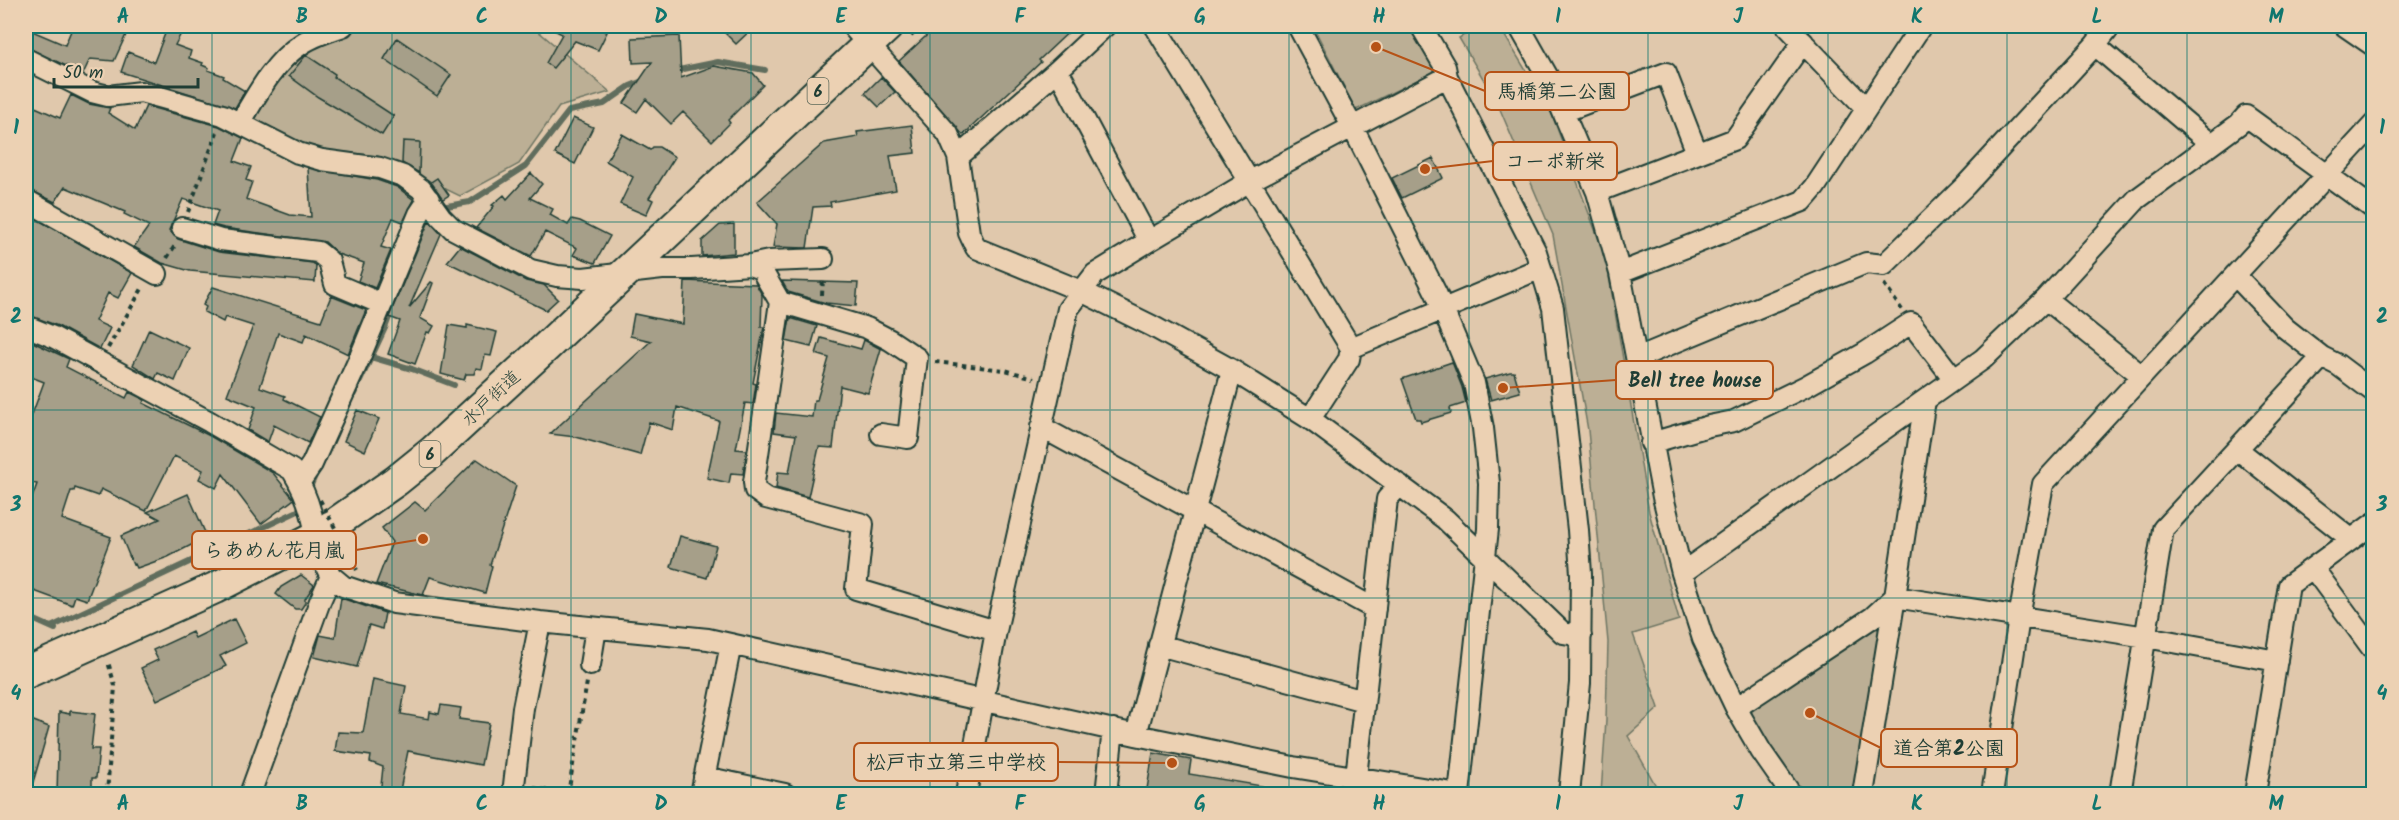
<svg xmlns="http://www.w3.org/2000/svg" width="2399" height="820" viewBox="0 0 2399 820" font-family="Kalam,'Klee One',sans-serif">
<rect width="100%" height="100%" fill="#e0c8ac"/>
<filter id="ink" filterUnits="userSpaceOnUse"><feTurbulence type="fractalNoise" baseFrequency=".0167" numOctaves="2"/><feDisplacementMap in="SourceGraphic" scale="12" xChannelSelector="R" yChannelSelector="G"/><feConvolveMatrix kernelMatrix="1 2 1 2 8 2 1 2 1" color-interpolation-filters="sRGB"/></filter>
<g filter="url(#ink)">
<!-- green -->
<path fill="#bcaf95" stroke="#6e7664" stroke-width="1.5" d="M 364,26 L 532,26 L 610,92 L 559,107 L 519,164 L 460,196 L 378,156 L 312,148 L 254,122 L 278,77 L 316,47 Z
M 1313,26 L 1415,26 L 1440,69 L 1356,110 Z
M 1479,26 L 1499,26 L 1551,112 L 1606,259 L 1649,512 L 1679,620 L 1633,634 L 1659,708 L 1628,736 L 1656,786 L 1643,794 L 1601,794 L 1606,720 L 1608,642 L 1588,430 L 1553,235 L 1497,102 L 1459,38 Z
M 1873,628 L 1883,630 L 1856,794 L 1803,794 C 1788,774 1754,732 1751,709 Z"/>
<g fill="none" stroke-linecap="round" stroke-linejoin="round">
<!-- stream -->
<path stroke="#616d5d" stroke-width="6" d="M 674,71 L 718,62 L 765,70
M 440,210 L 447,206 L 470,202 L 526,166 L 569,111 L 604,104 L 630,86 L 645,80
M 371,357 L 412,369 L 454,385
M 354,394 L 385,328 L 409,263
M 308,492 L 317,471
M 26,616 L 55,629
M 51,627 L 298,511 L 302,504"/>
</g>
<!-- building -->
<path fill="#a69f89" stroke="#1f3d34" stroke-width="1.5" d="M 73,26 L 130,26 L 114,61 L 90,59 L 83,74 L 26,47 L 30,30 L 65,45 Z
M 168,26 L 185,26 L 175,45 L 191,51 L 189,58 L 203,63 L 202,65 L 209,68 L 208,70 L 224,76 L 223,78 L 245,91 L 235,108 L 121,72 L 128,52 L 154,62 Z
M 546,26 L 595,26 L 607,32 L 598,50 L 575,41 L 553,68 L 546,63 L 562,34 Z
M 718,26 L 755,26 L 736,44 Z
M 937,26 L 1075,26 L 1039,60 L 1041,62 L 963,135 L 899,61 Z
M 679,36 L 681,78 L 714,66 L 753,73 L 763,85 L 728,120 L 730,123 L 712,141 L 683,112 L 671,124 L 646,99 L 637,112 L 624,103 L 652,62 L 633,63 L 632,38 Z
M 397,38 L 451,75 L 437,96 L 384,59 Z
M 306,55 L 335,74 L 334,77 L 348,86 L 394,116 L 382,135 L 318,97 L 289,76 Z
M 881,77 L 895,92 L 879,107 L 865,93 Z
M 71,95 L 89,104 L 110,108 L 108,113 L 135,130 L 146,106 L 219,126 L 243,138 L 234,161 L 251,167 L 246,180 L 252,182 L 246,199 L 290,215 L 311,217 L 308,168 L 377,180 L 397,187 L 414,200 L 403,222 L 393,218 L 381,247 L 391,250 L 375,288 L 358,281 L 364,263 L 338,254 L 325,242 L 224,228 L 213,225 L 218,211 L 183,199 L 169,230 L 178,239 L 219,252 L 313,263 L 316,266 L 315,282 L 190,271 L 162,263 L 134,247 L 149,226 L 124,214 L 125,212 L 65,187 L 55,202 L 26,188 L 26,103 L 60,118 Z
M 573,118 L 593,127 L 575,164 L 555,154 Z
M 912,125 L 915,153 L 890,156 L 896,190 L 830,202 L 831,206 L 813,207 L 807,248 L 773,247 L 777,224 L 757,202 L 824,143 L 858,137 L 857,132 Z
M 622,134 L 650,150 L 653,147 L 659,147 L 675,157 L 649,198 L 653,200 L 646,215 L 620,204 L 633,177 L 606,161 Z
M 403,141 L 420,142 L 419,173 L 402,163 Z
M 1433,158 L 1443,178 L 1402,198 L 1392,178 Z
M 531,173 L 542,184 L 530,198 L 553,209 L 550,215 L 568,225 L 572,219 L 580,221 L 610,236 L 595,263 L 573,255 L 577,248 L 545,232 L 531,256 L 476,228 L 494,206 L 492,205 L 504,195 L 507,199 Z
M 437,178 L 449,195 L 443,199 L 431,182 Z
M 26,213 L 132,273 L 118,298 L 108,293 L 95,321 L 110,328 L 100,349 L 58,326 L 26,314 Z
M 429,221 L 441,234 L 409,308 L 431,282 L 433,283 L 420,318 L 434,326 L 430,333 L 427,332 L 415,364 L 388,354 L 400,321 L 389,317 Z
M 734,224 L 734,253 L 702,256 L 702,241 L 720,225 Z
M 460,246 L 526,281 L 544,285 L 558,299 L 546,310 L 447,262 Z
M 685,281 L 756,284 L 762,295 L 761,327 L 764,327 L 753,383 L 756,384 L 753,404 L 745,403 L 736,449 L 747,450 L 743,474 L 731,473 L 729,483 L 707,478 L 719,421 L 677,407 L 673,430 L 649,422 L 640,455 L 576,437 L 550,434 L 651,341 L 630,336 L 634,314 L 683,324 Z
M 782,281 L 858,283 L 856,306 L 826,303 L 788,292 Z
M 213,287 L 321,321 L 331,296 L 366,310 L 348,354 L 306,334 L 303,342 L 278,333 L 260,387 L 285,396 L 284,399 L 320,417 L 308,443 L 274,425 L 268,442 L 248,430 L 256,407 L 227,395 L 253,326 L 225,317 L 223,322 L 204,312 L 206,307 L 203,305 Z
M 790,318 L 817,326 L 811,347 L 786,341 Z
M 449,325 L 467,328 L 467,325 L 497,332 L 491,356 L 485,355 L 482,369 L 476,368 L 474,374 L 466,374 L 464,380 L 441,374 Z
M 149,329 L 189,348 L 175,381 L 158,373 L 155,379 L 133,365 Z
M 821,338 L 861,349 L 864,340 L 881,349 L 868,393 L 840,386 L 833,448 L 819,447 L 808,497 L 776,488 L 778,472 L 789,473 L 796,435 L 774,432 L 776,413 L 812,417 L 814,400 L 817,400 L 829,358 L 816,354 Z
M 26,339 L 69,359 L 66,367 L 126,398 L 129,392 L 145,400 L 143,403 L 210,436 L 273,473 L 294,499 L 261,524 L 223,474 L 216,488 L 199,479 L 203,470 L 174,456 L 146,511 L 101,489 L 98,496 L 75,488 L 74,491 L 71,491 L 62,519 L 111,537 L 87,600 L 75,596 L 72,605 L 26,588 L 26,515 L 37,484 L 26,482 L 26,431 L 44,382 L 26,375 Z
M 1452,362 L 1462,387 L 1466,403 L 1450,408 L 1451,413 L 1421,422 L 1420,419 L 1416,419 L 1402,379 Z
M 1510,372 L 1514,372 L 1520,392 L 1491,400 L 1485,379 Z
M 357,410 L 379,419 L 365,451 L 344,441 Z
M 477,459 L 516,486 L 490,565 L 492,566 L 485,593 L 430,577 L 423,595 L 376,584 L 392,542 L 382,528 L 415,502 L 425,510 Z
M 188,494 L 207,537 L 168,557 L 137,568 L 135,564 L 133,565 L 121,536 L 160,519 L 147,512 Z
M 680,536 L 716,546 L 707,578 L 671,567 Z
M 301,575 L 314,585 L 305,599 L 305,603 L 301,609 L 295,609 L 276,594 L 281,587 Z
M 341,598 L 385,613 L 382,629 L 369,625 L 357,667 L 314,657 L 320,635 L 335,638 Z
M 234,619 L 246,643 L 220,656 L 226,666 L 157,700 L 141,668 L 158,660 L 153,650 L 192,632 L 195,638 Z
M 373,679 L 406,686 L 401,714 L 429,719 L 430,712 L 439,714 L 441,705 L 461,708 L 459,719 L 489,723 L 481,765 L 408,751 L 399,795 L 380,795 L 383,767 L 370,762 L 371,756 L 335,751 L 338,732 L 363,733 Z
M 70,711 L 95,714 L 91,749 L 99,749 L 96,778 L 92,778 L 92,795 L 57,795 L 59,712 L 70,714 Z
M 26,718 L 49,727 L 30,793 L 26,792 Z
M 1153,753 L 1191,760 L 1189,774 L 1262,786 L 1261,795 L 1146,795 Z"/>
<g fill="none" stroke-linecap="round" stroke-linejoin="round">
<!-- minor casing -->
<g stroke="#1f3d34" stroke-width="24">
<path id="minor" d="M 852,26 L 948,134 L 958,157 L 969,233 L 976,248 L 1081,291 L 1152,326 L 1232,370 L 1310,419 L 1445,519 L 1563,633 L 1581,636
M 1105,26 L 1058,70 L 1149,241 L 1250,181 L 1447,77
M 1155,26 L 1351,348 L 1349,359 L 1310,419
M 1298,26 L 1353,128 L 1436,293 L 1474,383 L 1483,428 L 1489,483 L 1488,529 L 1459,794
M 1421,26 L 1445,67 L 1447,77 L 1536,252 L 1553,308 L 1578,530 L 1581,574 L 1580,683 L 1569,794
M 1519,26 L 1549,79 L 1597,192 L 1620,273 L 1663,497 L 1682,573 L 1703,639 L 1736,708 L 1761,751 L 1791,794
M 1787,26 L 1865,107
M 2345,26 L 2374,46
M 2095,45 L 2211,144
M 26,59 L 92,92 L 108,96 L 141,92 L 163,98 L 223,115 L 298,153 L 322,160 L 380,168 L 403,176 L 421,189 L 441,217 L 453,229 L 531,270 L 557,276 L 583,278 L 662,269 L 692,269 L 750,265 L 769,261 L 823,259
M 1563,112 L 1666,73 L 1697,153
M 240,123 C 256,96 274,62 300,45 C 312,36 329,31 343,26
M 958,157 L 1058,70
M 1597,192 L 1735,139 L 1803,42
M 26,200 L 157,274
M 182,228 L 221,240 L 318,252 L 329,261 L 335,284 L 382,304
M 750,265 L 761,269 L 780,302 L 754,482 L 755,490 L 766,498 L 863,524 L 856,589 L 996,631
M 1620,273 L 1803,201 L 1815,187 L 1921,26
M 2046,299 L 2142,376
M 780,302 L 867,328 L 890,340 L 917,358 L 908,438 L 881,434
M 26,326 L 53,337 L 210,422 L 292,470 C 300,483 307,498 311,513 C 317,534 319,557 331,576 L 320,601 L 250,794
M 1351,348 L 1541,268
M 2322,357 L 2338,365 L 2374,392
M 1637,358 L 1866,263 L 1884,265 L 1965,186 L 2095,45 L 2110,26
M 1925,400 L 1983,359 L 2046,299 L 2137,199 L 2239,124 L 2246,116 L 2374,209
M 1041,427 L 1375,609
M 1651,443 L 1709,426 L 1734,421 L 1806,386 L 1865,353 L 1911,323 L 1954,379
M 2237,449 L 2351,539
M 299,483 L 312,464 L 360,357 L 419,214 L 429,199
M 2313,568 L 2374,651
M 1682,573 L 1925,400 L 1895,597 L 2146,637 L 2277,661
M 331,576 L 343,586 L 394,603 L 540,622 L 708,639 L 1136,735 L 1293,767 L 1459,794
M 1159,645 L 1364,701
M 590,665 L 596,628
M 1736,708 L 1873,617 L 1895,597 L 1863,794
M 1136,735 L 1232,370
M 704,777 L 785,794
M 1356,777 L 1387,499 L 1400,485
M 514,785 L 523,708 L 540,622
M 701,794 L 731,644
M 966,794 L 996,631 L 1068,309 L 1095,274 L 1149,241
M 1106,794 L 1113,729
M 1992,794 L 2019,618 L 2043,484 L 2374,124
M 2120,794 L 2163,529 L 2322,357 L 2285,328 L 2235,275
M 2255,794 L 2289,585 L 2374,523"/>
</g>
<!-- highway casing -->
<g stroke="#1f3d34" stroke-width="34">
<path id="highway" d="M 26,673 L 215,588 L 317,536 L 396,481 L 432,452 L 544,349 L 888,26"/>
</g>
<!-- path -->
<path stroke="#1f3d34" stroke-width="4" stroke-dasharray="4.5 4.5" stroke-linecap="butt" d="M 911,36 L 921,26
M 188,212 L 217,132
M 167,258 L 176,244
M 1884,284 L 1902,310
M 822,295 L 823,278
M 108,348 L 143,287
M 935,362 L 1005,370 L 1034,378
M 348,552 L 357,570
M 533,788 L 568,794 L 587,682
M 107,794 L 115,686 L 108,662"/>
<!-- minor -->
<use href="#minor" stroke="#ecd1b3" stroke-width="20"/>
<!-- highway -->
<use href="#highway" stroke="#ecd1b3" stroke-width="30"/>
<!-- path-bridge -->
<path stroke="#1f3d34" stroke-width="4" stroke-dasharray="4.5 4.5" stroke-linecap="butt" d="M 320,500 L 348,552"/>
</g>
</g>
<!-- grid -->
<path fill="none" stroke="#0f766e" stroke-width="1.5" stroke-opacity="0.55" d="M 212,26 L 212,794M 392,26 L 392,794M 571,26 L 571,794M 751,26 L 751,794M 930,26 L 930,794M 1110,26 L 1110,794M 1289,26 L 1289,794M 1469,26 L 1469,794M 1648,26 L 1648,794M 1828,26 L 1828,794M 2007,26 L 2007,794M 2187,26 L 2187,794M 26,222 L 2374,222M 26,410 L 2374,410M 26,598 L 2374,598"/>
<g text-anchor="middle" stroke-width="6" stroke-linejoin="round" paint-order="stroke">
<!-- shield labels -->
<g fill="#ecd1b3" stroke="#5c695a" stroke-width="1.5">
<rect x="807.5" y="78" width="21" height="26" rx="4.5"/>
<rect x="419.5" y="441" width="21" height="26" rx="4.5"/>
</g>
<g font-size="16" font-weight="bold" fill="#1f3d34">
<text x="818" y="97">6</text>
<text x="430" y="460">6</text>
</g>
<!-- street labels -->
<g font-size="18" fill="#1f3d34" stroke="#ecd1b3">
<text transform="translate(491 398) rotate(-43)" y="6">水戸街道</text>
</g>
</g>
<!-- callouts -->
<path fill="none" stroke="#b65216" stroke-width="2" d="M1376 47L1485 91M1425 169L1493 161M1503 388L1616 380M423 539L356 550M1810 713L1881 748M1172 763L1058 762"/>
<g fill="#b65216" stroke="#ecd1b3" stroke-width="2">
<circle cx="1376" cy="47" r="6"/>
<circle cx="1425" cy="169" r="6"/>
<circle cx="1503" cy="388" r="6"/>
<circle cx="423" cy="539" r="6"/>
<circle cx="1810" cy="713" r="6"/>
<circle cx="1172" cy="763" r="6"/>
</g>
<g fill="#ecd1b3" stroke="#b65216" stroke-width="2">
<rect x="1485" y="72" width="144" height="38" rx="6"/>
<rect x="1493" y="142" width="124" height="38" rx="6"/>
<rect x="1616" y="361" width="157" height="38" rx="6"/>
<rect x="192" y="531" width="164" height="38" rx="6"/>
<rect x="1881" y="729" width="136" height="38" rx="6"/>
<rect x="854" y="743" width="204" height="38" rx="6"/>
</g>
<g font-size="20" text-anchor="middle" font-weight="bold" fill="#1f3d34">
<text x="1557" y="98">馬橋第二公園</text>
<text x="1555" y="168">コーポ新栄</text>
<text x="1695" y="387">Bell tree house</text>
<text x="274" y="557">らあめん花月嵐</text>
<text x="1949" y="755">道合第2公園</text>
<text x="956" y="769">松戸市立第三中学校</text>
</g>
<!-- margin -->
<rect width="2399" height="820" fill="none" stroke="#ecd1b3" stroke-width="66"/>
<!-- scale -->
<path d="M54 78v9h144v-9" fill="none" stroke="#1f3d34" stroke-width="3"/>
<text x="63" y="78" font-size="18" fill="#1f3d34" stroke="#ecd1b3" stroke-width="4.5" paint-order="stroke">50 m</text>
<rect x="33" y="33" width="2333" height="754" fill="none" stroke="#0f766e" stroke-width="2"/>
<g font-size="20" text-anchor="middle" font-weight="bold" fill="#0f766e">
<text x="123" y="23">A</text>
<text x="302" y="23">B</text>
<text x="482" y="23">C</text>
<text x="661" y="23">D</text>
<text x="841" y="23">E</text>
<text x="1020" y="23">F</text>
<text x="1200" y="23">G</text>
<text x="1379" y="23">H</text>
<text x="1558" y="23">I</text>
<text x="1738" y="23">J</text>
<text x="1917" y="23">K</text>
<text x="2097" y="23">L</text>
<text x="2276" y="23">M</text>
<text x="16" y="134">1</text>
<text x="2382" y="134">1</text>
<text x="16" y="323">2</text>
<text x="2382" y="323">2</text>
<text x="16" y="511">3</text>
<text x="2382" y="511">3</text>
<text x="16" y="700">4</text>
<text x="2382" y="700">4</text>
<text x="123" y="810">A</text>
<text x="302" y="810">B</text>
<text x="482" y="810">C</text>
<text x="661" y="810">D</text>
<text x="841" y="810">E</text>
<text x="1020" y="810">F</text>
<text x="1200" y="810">G</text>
<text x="1379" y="810">H</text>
<text x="1558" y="810">I</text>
<text x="1738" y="810">J</text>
<text x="1917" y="810">K</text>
<text x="2097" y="810">L</text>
<text x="2276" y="810">M</text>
</g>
</svg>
